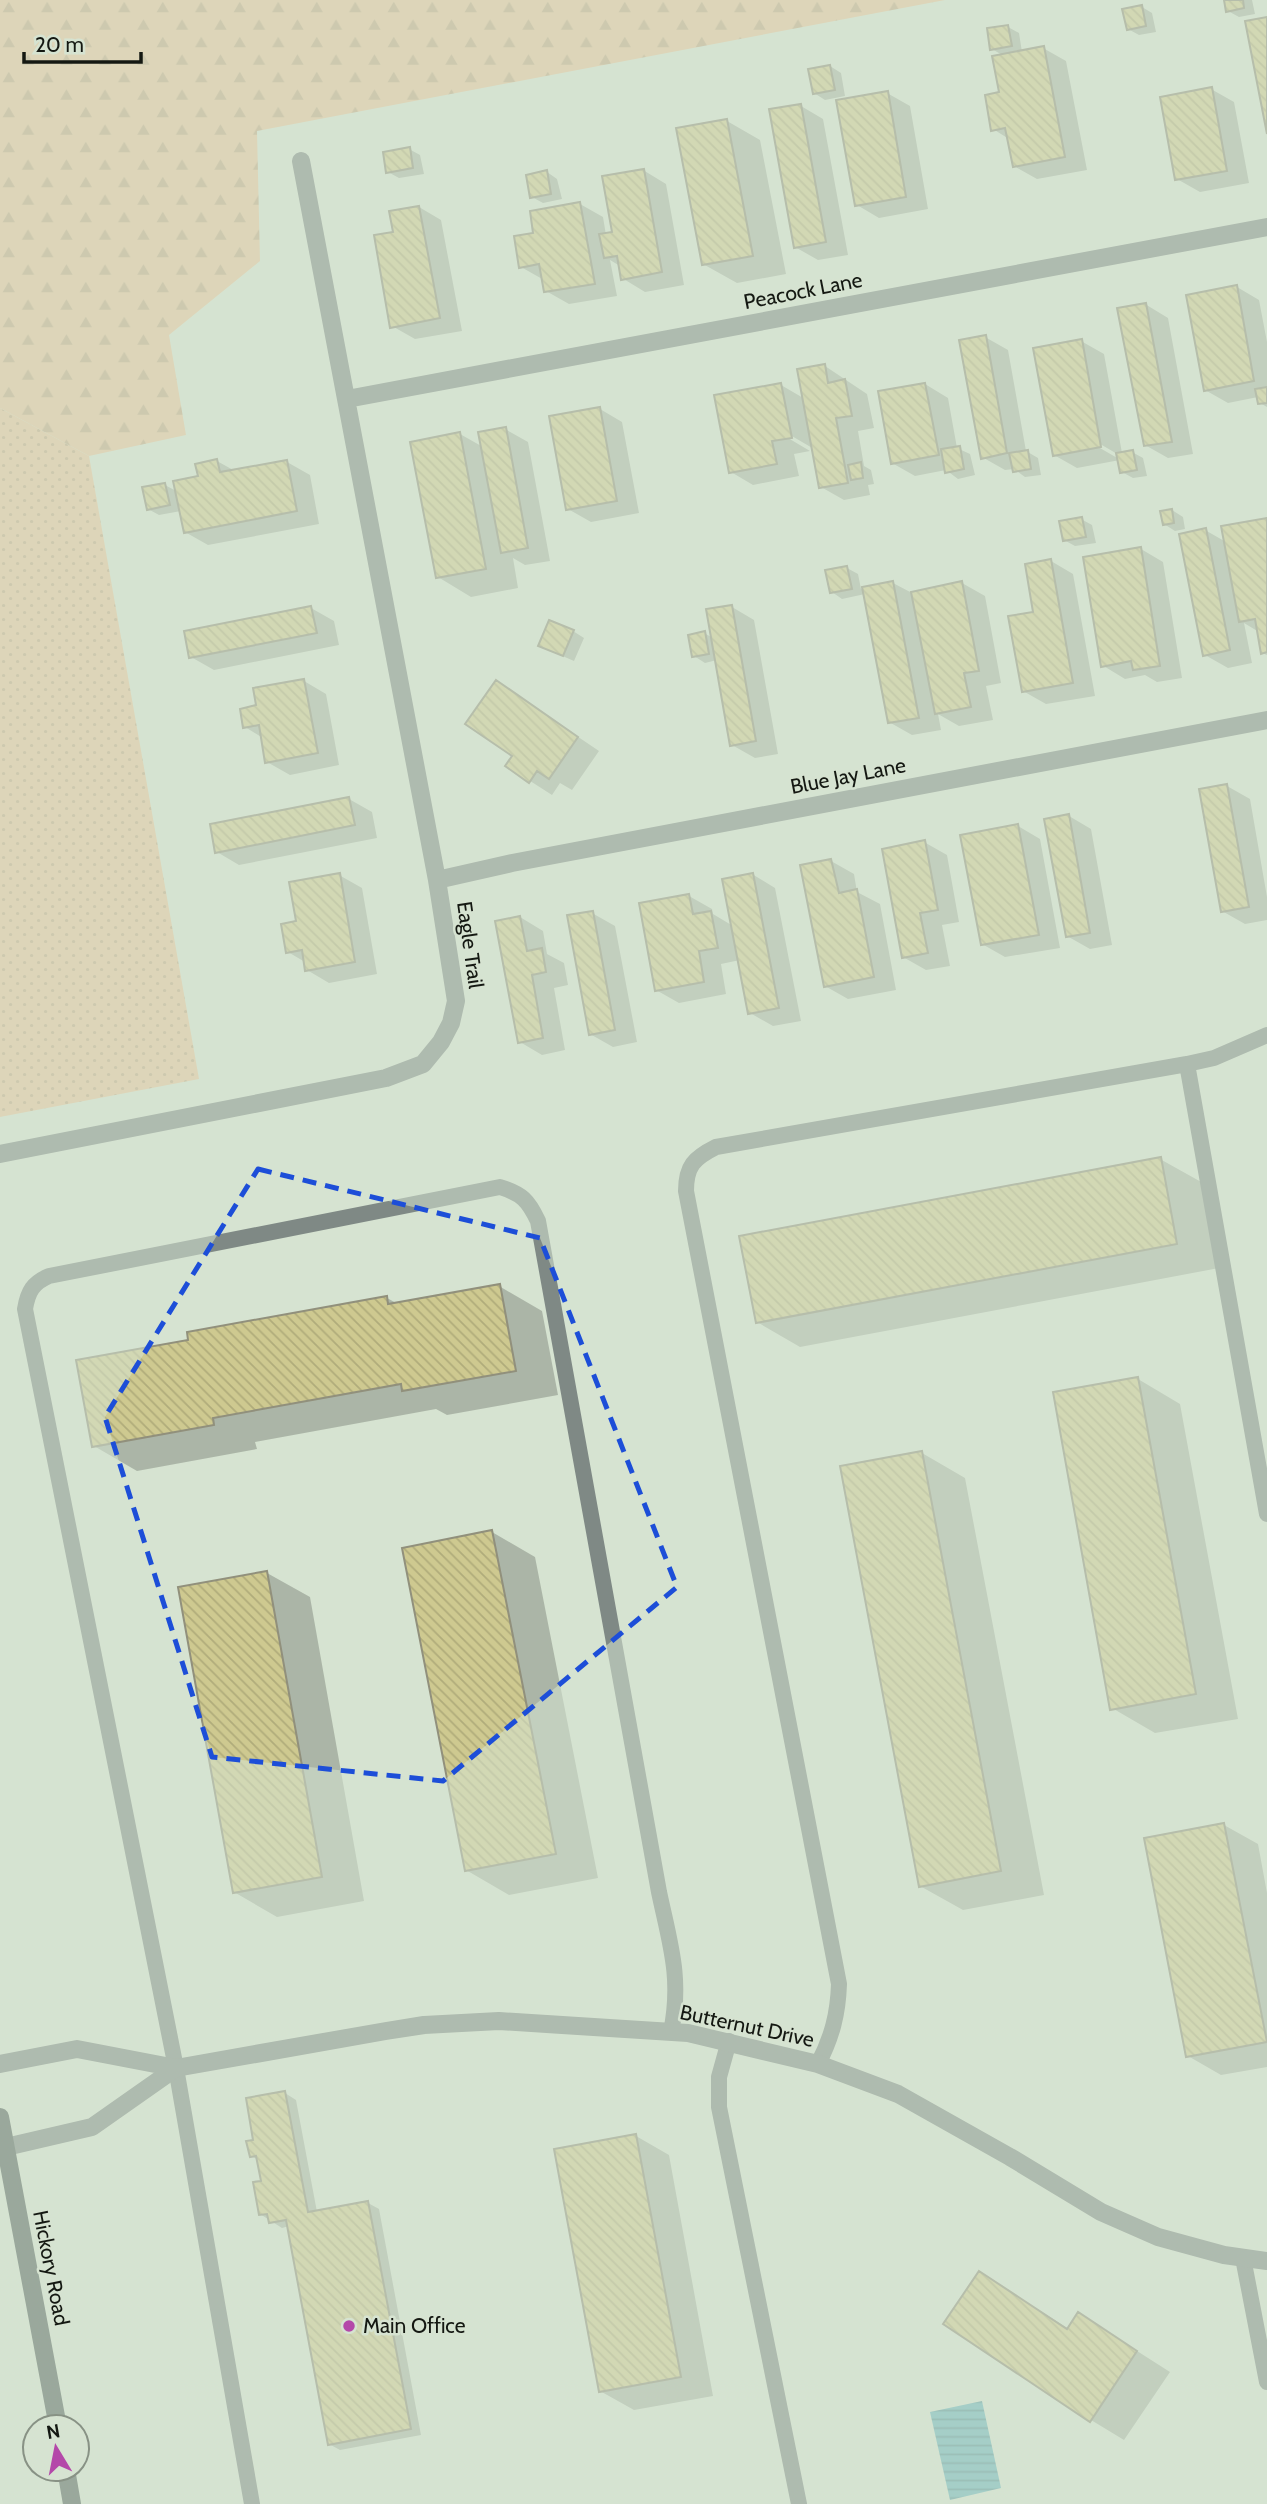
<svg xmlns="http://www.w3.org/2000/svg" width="1267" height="2504" viewBox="0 0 1267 2504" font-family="Cabin,sans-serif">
<defs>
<pattern id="grass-dots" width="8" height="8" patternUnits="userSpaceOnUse" patternTransform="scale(1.75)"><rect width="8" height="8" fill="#e6c49c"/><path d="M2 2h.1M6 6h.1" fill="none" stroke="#c4a885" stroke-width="1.8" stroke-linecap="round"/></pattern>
<pattern id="forest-firs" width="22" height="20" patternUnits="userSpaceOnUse" patternTransform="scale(1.75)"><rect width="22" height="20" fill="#e6c49c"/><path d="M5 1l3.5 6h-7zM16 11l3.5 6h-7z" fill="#c4a885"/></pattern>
<pattern id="water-rules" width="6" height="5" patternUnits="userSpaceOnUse" patternTransform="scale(1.75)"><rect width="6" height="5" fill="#6ab4bb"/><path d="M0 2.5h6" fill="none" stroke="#569197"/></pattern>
<pattern id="building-back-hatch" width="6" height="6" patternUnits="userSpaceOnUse" patternTransform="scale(1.75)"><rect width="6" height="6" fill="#cec990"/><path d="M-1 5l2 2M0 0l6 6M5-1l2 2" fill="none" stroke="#b0ac7b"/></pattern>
</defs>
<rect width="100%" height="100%" fill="#d6e3d1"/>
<!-- grass -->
<path fill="url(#grass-dots)" d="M 0,408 L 89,456 L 199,1079 L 0,1117 Z"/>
<!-- forest -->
<path fill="url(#forest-firs)" d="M 0,0 L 945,0 L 257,131 L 260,261 L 169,335 L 186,435 L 89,456 L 0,408 Z"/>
<!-- water -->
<path fill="url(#water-rules)" d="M 982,2401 L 1001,2488 L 950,2500 L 930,2412 Z"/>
<!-- shadow -->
<path fill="#0003" fill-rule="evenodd" d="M 1225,0 L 1252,0 L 1255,14 L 1239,17 L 1228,11 Z
M 1142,7 L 1152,13 L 1156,32 L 1139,35 L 1128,29 Z
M 1008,27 L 1019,33 L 1022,52 L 1043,48 L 1066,61 L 1087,170 L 1037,179 L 1014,166 L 1009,139 L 993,129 L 1001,93 L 1004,56 L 992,49 Z
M 830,66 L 841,73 L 845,96 L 825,100 L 814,93 Z
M 1211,89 L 1234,102 L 1249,183 L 1200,192 L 1177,179 Z
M 887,93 L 910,106 L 928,209 L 879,218 L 857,205 Z
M 801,106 L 823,119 L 848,255 L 818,260 L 795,247 Z
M 727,121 L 760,140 L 786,274 L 737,283 L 703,264 Z
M 409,149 L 420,155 L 424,174 L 399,178 L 388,172 Z
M 643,170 L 666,184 L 684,285 L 645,292 L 622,278 L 620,266 L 610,260 L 617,296 L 569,304 L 546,291 L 544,280 L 521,267 L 535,234 L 580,204 L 603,217 L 606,235 L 614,233 Z
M 547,172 L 557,179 L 562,199 L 543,203 L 532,197 Z
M 419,207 L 441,220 L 462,331 L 415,339 L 392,326 Z
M 1237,287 L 1259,300 L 1267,342 L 1267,407 L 1260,403 L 1258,397 L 1228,403 L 1205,390 Z
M 1145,304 L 1168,318 L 1193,454 L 1168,458 L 1145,445 Z
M 985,337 L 1008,350 L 1026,451 L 1038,458 L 1041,475 L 1025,477 L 1014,469 L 1005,470 L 982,457 Z
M 1081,341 L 1104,354 L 1122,453 L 1132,452 L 1143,458 L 1147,476 L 1133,478 L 1122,472 L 1120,460 L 1077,468 L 1054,455 ZM 1095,441 L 1119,455 L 1119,459 L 1093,444 Z
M 825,366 L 867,394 L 874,428 L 858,431 L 864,466 L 871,470 L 874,484 L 868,485 L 870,495 L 844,500 L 821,487 L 814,449 L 785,432 L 783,435 L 810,451 L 794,454 L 799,476 L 753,485 L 731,472 L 781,385 L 805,399 Z
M 925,384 L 948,398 L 957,448 L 970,454 L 975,475 L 958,479 L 946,470 L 915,476 L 892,463 Z
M 600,409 L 622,422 L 639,513 L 591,522 L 568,509 Z
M 505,429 L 528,442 L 550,561 L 525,565 L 513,558 L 518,588 L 471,597 L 438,577 L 460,434 L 483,447 Z
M 217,461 L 235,471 L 287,462 L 310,475 L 319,524 L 208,545 L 185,532 L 181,511 L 159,515 L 148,509 L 165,485 L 178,492 L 200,477 Z
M 1172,510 L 1183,517 L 1185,529 L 1175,531 L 1164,524 Z
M 1081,519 L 1092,525 L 1096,543 L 1075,546 L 1064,540 Z
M 1267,519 L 1267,655 L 1262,653 L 1259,632 L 1244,623 L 1252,663 L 1228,668 L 1205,655 L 1205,530 L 1226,542 Z
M 1141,549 L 1163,562 L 1182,678 L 1157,682 L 1145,675 L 1125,679 L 1102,665 Z
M 1051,561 L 1073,574 L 1095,696 L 1046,704 L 1023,691 Z
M 847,568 L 858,574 L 861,589 L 893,583 L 912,593 L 962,583 L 985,596 L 1001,683 L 986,686 L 993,720 L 959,726 L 938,714 L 941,730 L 912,735 L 889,722 L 865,594 L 842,599 L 832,592 Z
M 732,607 L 754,620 L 778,754 L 755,758 L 732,745 L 717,660 L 705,663 L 694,656 L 704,633 L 713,638 Z
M 311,608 L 334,621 L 339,645 L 214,670 L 191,657 Z
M 573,631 L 584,638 L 574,661 L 551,651 Z
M 304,681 L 326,694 L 339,765 L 290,775 L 267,762 L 263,738 L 245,727 L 258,707 Z
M 497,682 L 599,751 L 572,790 L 560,783 L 552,795 L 507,766 L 514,756 Z
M 1227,786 L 1250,799 L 1267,897 L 1267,920 L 1245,924 L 1222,911 Z
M 349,799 L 372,812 L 377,838 L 239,865 L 217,852 Z
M 1069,816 L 1091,829 L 1112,945 L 1090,949 L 1067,936 Z
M 1018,826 L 1040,839 L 1060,948 L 1005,957 L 982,944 Z
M 924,842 L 947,855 L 959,922 L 942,925 L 950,966 L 926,970 L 903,957 Z
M 831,861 L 854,874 L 857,892 L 880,904 L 896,990 L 848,999 L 825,986 Z
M 752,874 L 775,888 L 801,1021 L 773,1026 L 750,1013 L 740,960 L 721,964 L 726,994 L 679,1003 L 656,990 L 689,896 L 712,909 L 713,914 L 733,926 Z
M 339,875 L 362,888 L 377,974 L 329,983 L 307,970 L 305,962 L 288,952 L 298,923 Z
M 592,913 L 615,926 L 637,1042 L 613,1047 L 590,1034 Z
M 520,917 L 543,931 L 547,954 L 564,963 L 568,985 L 554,988 L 565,1050 L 542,1055 L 520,1042 Z
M 1160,1159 L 1203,1183 L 1219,1268 L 800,1347 L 757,1322 Z
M 499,1286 L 542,1311 L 558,1395 L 447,1415 L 436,1409 L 255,1442 L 257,1449 L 137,1471 L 94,1446 L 190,1341 L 387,1298 L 398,1304 Z
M 1138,1379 L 1180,1404 L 1238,1719 L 1155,1733 L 1112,1708 Z
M 922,1453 L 965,1478 L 1044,1895 L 963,1910 L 920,1886 Z
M 492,1532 L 535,1557 L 598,1878 L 509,1895 L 466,1870 Z
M 267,1573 L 310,1597 L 364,1901 L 277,1917 L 234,1892 Z
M 1224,1825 L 1258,1844 L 1267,1893 L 1267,2067 L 1221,2075 L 1188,2056 Z
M 285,2093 L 296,2100 L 317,2212 L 368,2203 L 379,2209 L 421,2435 L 340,2450 L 329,2444 L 289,2226 L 282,2228 L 260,2214 L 263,2182 L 259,2160 L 251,2156 L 255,2141 Z
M 636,2136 L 669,2155 L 713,2396 L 634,2410 L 600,2391 Z
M 980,2273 L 1069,2329 L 1079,2314 L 1170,2372 L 1124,2440 L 1091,2420 Z"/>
<!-- building -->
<path fill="url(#building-back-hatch)" stroke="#91907c" stroke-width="2" d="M 1224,0 L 1243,0 L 1244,8 L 1226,12 Z
M 1142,5 L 1146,26 L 1127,30 L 1122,9 Z
M 1267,17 L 1267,134 L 1245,21 Z
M 1008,25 L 1012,46 L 990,50 L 987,28 Z
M 1044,46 L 1065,157 L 1013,167 L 1005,128 L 991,131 L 985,95 L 999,92 L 992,56 Z
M 830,65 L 835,90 L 813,94 L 808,69 Z
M 1212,87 L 1227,171 L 1175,180 L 1160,97 Z
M 888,91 L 906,197 L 855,206 L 836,100 Z
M 801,104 L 826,242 L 794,248 L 769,109 Z
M 727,119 L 753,256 L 702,265 L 676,128 Z
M 410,147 L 413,168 L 386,173 L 383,152 Z
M 644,169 L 662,272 L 621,280 L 617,256 L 604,258 L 599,234 L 612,232 L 602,176 Z
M 547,170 L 551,194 L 530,198 L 526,175 Z
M 580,202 L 595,284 L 544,292 L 539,264 L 519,268 L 514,236 L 533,233 L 530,211 Z
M 419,206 L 440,318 L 390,328 L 374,235 L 393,232 L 389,211 Z
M 1237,285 L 1254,381 L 1204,391 L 1186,295 Z
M 1146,303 L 1172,442 L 1144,446 L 1117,308 Z
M 986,335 L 1007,453 L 981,459 L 959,340 Z
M 1082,339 L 1101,447 L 1053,456 L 1033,348 Z
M 825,364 L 828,383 L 845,379 L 852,416 L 836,418 L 848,483 L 819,488 L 797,369 Z
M 781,383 L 792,438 L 772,441 L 777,464 L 729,473 L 714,395 Z
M 925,383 L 939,455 L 891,464 L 878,391 Z
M 1267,387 L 1267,403 L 1258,404 L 1255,389 Z
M 600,407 L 617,501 L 566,510 L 549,416 Z
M 506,427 L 528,548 L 501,553 L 478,432 Z
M 460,432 L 486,569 L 436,578 L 410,442 Z
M 960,446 L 964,469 L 945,473 L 941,449 Z
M 1028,450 L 1031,469 L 1013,472 L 1009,453 Z
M 1133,450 L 1137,470 L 1120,473 L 1116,453 Z
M 217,459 L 220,472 L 287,460 L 297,511 L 184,533 L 173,481 L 198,476 L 195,464 Z
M 861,462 L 863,478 L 851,480 L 848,465 Z
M 165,483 L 170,505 L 147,510 L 142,487 Z
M 1172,509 L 1174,523 L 1163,525 L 1160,511 Z
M 1082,517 L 1086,537 L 1063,541 L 1059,521 Z
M 1267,518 L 1267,652 L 1261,654 L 1255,619 L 1239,622 L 1221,526 Z
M 1206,528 L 1230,650 L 1203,656 L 1179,534 Z
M 1141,547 L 1160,666 L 1133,670 L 1131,661 L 1101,667 L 1083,557 Z
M 1051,559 L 1073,683 L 1022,692 L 1008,616 L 1033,612 L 1025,564 Z
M 847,566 L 852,589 L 830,593 L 825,570 Z
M 893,581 L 919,718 L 888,723 L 862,587 Z
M 962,581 L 979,671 L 964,673 L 971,707 L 935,714 L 911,592 Z
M 732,605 L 756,741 L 730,746 L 706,609 Z
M 311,606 L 317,633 L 189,658 L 184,631 Z
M 549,620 L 574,630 L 563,656 L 538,646 Z
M 705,631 L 709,654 L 692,657 L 688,635 Z
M 304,679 L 318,753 L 265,763 L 259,725 L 243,728 L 240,709 L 256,705 L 253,688 Z
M 496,680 L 578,737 L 549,779 L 537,771 L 529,783 L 505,766 L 512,756 L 465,724 Z
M 1227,784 L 1249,907 L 1221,912 L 1199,789 Z
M 349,797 L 355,825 L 215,853 L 210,824 Z
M 1069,814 L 1090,933 L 1066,937 L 1044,819 Z
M 1018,824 L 1039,935 L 981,945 L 960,835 Z
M 925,840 L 938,910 L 920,913 L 928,953 L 902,958 L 882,849 Z
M 831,859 L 839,893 L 857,889 L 874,977 L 824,987 L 800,865 Z
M 340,873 L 355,962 L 305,971 L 302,950 L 286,953 L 281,924 L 296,921 L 289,882 Z
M 753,873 L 779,1008 L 748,1014 L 722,879 Z
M 689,894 L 693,914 L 711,911 L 718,948 L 699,951 L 704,982 L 655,991 L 639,903 Z
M 593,911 L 615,1030 L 589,1035 L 567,915 Z
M 520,916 L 527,951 L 542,948 L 546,972 L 532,975 L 543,1038 L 518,1043 L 495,921 Z
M 1161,1157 L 1177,1244 L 756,1323 L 739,1236 Z
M 500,1284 L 516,1371 L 402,1391 L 401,1384 L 213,1418 L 214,1425 L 92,1447 L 76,1360 L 188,1340 L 187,1332 L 387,1296 L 388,1304 Z
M 1138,1377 L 1196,1694 L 1110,1710 L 1053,1392 Z
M 922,1451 L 1001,1871 L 919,1887 L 840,1466 Z
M 492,1530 L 556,1854 L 465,1871 L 402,1548 Z
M 267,1571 L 322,1877 L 233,1893 L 178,1587 Z
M 1224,1823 L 1267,2042 L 1186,2057 L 1144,1838 Z
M 285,2091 L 308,2212 L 368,2201 L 411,2429 L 328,2445 L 286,2220 L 269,2223 L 267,2214 L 259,2215 L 253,2182 L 261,2181 L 256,2156 L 250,2157 L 246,2141 L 253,2140 L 246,2098 Z
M 636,2134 L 681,2377 L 599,2392 L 554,2149 Z
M 979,2271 L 1067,2329 L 1078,2312 L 1137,2351 L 1090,2422 L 943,2324 Z"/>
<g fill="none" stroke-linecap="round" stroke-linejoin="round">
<!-- lane -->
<path stroke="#7f8985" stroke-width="16" d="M 1187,1064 L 1267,1514
M 729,2041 L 719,2077 L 719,2107 L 799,2504
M 818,2064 C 832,2037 838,2014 839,1984 L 686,1191 C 686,1166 694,1158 716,1147 L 1187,1064 L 1214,1058 L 1267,1035
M 1243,2258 L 1267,2382
M 252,2504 L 176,2068 L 25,1309 C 28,1291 33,1283 49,1276 L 500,1187 C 522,1194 528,1200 538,1221 L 659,1892 C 670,1944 682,1978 671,2032"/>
<!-- street -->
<path stroke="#7f8985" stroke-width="18" d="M 347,399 L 1267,227
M 437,880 L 512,863 L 1267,720
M 0,1154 L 386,1078 L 423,1064 L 441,1042 L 451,1023 L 456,1001 L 437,880 L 301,161
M 0,2064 L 77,2049 L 176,2068 L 386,2031 L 424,2025 L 499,2021 L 688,2033 L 818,2064 L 898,2094 L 1010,2157 L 1101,2212 L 1158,2237 L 1224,2255 L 1267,2261
M 6,2147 L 92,2127 L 176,2068"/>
<!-- secondary -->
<path stroke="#52605b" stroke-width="18" d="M 0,2117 L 58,2427
M 66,2469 L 72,2504"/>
</g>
<!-- marked area -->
<path d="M0 0H1267V2504H0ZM 258,1169 L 540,1238 L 677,1587 L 443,1781 L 212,1757 L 105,1417 Z" fill="#d6e3d1" fill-opacity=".55" fill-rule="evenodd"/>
<path fill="none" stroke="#1d4ed8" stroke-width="5" stroke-dasharray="14 9" stroke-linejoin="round" d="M 258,1169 L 540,1238 L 677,1587 L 443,1781 L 212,1757 L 105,1417 Z"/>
<!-- markers -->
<circle fill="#b448a9" stroke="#d6e3d1" stroke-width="2.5" cx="349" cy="2326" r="7"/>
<g text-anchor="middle" stroke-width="5" stroke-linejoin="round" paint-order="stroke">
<!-- street labels -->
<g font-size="21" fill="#141812" stroke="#d6e3d1">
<text transform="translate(803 291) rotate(-11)" y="7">Peacock Lane</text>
<text transform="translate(848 776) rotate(-11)" y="7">Blue Jay Lane</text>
<text transform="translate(470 945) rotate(82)" y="7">Eagle Trail</text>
<text transform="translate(747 2026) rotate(12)" y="7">Butternut Drive</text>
<text transform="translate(51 2268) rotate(79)" y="7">Hickory Road</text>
</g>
<!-- poi labels -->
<g font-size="21" fill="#141812" stroke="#d6e3d1" text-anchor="start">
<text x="363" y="2333">Main Office</text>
</g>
</g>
<!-- north arrow -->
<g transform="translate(56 2448) rotate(350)"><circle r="33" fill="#d6e3d1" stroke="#889285" stroke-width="2"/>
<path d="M0-5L12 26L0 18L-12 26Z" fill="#b448a9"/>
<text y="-10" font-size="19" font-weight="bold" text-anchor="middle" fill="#141812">N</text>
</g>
<!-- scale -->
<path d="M24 52v10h117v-10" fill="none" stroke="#141812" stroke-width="3.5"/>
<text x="35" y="52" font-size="21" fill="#141812" stroke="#d6e3d1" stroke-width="5" paint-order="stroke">20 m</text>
</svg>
